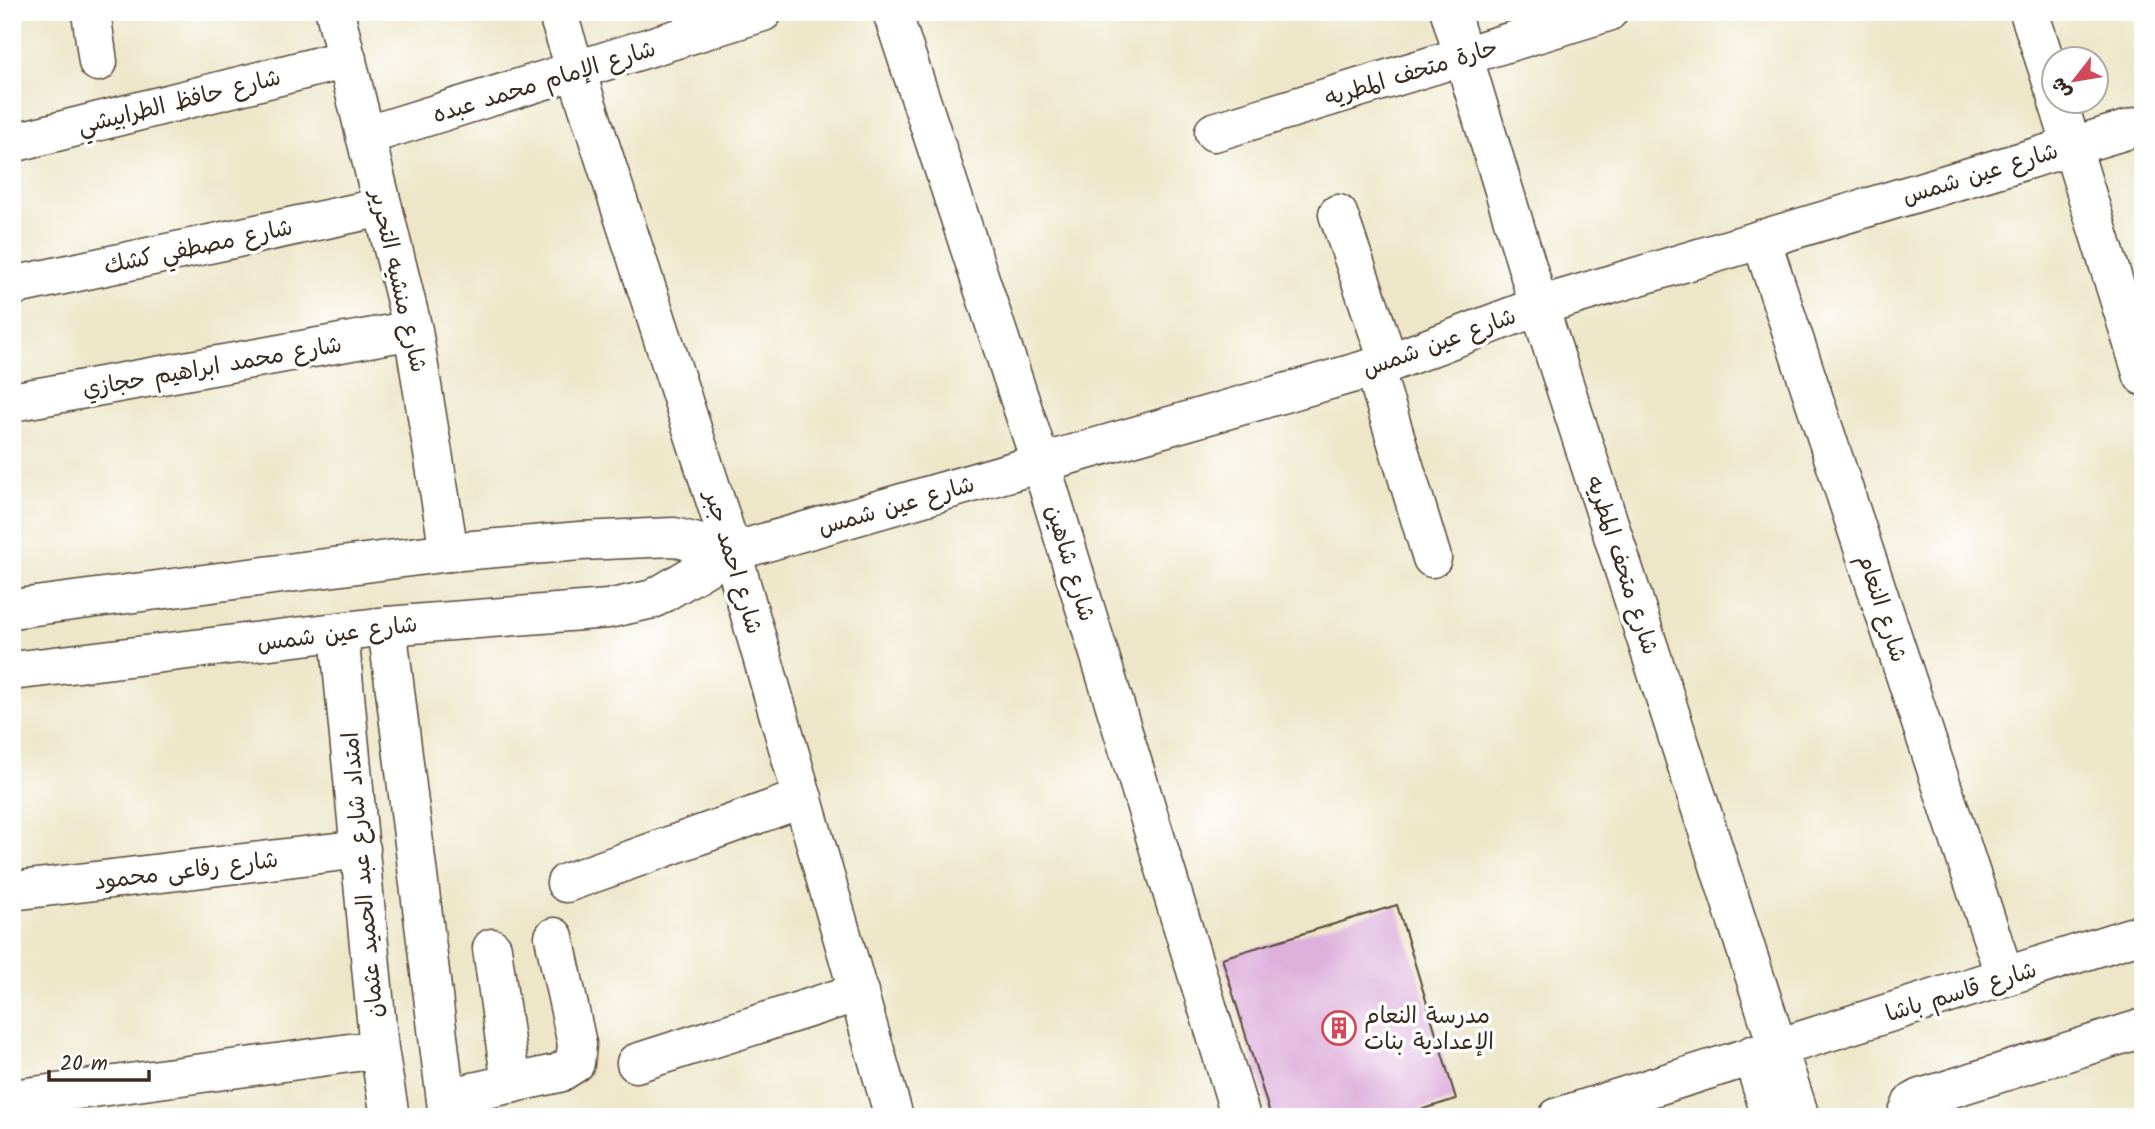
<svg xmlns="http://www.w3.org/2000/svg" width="2155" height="1129" viewBox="0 0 2155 1129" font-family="Kalam,'Playpen Sans Arabic',sans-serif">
<rect width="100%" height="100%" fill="#fff"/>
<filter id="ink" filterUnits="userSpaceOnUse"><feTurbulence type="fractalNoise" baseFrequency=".0143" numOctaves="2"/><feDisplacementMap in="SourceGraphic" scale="14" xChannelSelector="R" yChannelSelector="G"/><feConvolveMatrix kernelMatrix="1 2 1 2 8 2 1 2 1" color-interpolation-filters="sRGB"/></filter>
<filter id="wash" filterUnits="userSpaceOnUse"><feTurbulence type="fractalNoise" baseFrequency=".00686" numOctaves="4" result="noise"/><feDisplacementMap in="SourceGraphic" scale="28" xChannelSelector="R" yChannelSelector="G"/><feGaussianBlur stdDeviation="1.57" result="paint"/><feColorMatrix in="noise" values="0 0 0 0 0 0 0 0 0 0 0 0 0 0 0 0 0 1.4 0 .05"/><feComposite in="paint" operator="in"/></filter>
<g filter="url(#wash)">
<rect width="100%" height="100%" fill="#ede6c8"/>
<g id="blocks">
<!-- building -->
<path fill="#ddafdb" d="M 1397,905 L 1456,1099 L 1397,1117 L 1271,1117 L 1222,958 Z"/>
</g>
</g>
<g filter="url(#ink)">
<use href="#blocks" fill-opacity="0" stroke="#564638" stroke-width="2"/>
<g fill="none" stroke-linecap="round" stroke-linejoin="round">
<!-- minor casing -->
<g stroke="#564638" stroke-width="41">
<path id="minor" d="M 91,12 L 98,62
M 335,12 L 413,330 L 449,552
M 557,12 L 732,552 L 894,1117
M 892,12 L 1041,464 L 1241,1117
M 1450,12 L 1539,306 L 1800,1117
M 2029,12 L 2054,88
M 2058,102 L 2143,376
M 1214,132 L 1608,12
M 365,136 L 763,12
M 12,143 L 347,59
M 1338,214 L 1389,363
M 1761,239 L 2005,977
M 12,286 L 383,207
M 1374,367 L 1432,558
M 12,402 L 413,330
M 387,626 L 448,1117
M 339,633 L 379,1049 L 390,1117
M 566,883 L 803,798
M 12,891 L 361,849
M 492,948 L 511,1084
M 1752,1055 L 1771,1117
M 636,1063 L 859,992
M 446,1098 L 559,1073 L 575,1063 L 577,1044 L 554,937
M 12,1099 L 379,1049
M 1558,1117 L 2143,933
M 1906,1117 L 1912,1103 L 1921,1098 L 2143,1028"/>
</g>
<!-- major casing -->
<g stroke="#564638" stroke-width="41">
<path id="major" d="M 12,609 L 449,552 L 580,541 L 674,537 L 732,552
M 12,671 L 387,626 L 608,609 L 653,599 L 732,552 L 1389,363 L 1539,306 L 2143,125"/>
</g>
<!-- minor -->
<use href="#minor" stroke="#fff" stroke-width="38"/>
<!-- major -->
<use href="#major" stroke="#fff" stroke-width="38"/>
</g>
</g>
<!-- icons -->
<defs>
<g id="building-ring" transform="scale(1.75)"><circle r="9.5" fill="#fff" stroke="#d1495b" stroke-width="1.5"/><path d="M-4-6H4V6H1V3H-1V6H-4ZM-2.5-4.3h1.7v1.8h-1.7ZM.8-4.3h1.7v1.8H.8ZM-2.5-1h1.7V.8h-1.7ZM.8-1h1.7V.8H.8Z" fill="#d1495b"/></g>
</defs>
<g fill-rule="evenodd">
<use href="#building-ring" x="1339" y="1028"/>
</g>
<g text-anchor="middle" stroke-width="7" stroke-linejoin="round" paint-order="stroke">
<!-- street labels -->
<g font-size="23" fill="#3b2a1e" stroke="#fff">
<text transform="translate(1411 72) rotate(-17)" y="8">حارة متحف المطريه</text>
<text transform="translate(544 81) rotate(-17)" y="8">شارع الإمام محمد عبده</text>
<text transform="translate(179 101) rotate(-14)" y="8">شارع حافظ الطرابيشي</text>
<text transform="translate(1980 173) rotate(-17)" y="8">شارع عين شمس</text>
<text transform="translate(198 246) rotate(-12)" y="8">شارع مصطفي كشك</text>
<text transform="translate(399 281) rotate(77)" y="8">شارع منشيه التحرير</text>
<text transform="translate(1439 342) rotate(-20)" y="8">شارع عين شمس</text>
<text transform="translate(212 366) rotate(-10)" y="8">شارع محمد ابراهيم حجازي</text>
<text transform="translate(896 505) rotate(-16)" y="8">شارع عين شمس</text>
<text transform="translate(734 562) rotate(73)" y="8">شارع احمد جبر</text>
<text transform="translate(1071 563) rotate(73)" y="8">شارع شاهين</text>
<text transform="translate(1623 565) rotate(72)" y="8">شارع متحف المطريه</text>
<text transform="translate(1883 608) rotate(72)" y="8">شارع النعام</text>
<text transform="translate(337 633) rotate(-7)" y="8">شارع عين شمس</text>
<text transform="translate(186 870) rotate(-7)" y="8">شارع رفاعى محمود</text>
<text transform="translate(362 875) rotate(-95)" y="8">امتداد شارع عبد الحميد عثمان</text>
<text transform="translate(1961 991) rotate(-17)" y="8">شارع قاسم باشا</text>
</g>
<!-- poi labels -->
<g font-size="23" fill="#3b2a1e" stroke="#fff" text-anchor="start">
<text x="1364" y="1023">مدرسة النعام<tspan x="1364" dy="26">الإعدادية بنات</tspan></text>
</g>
</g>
<!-- margin -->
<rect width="2155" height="1129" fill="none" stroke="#fff" stroke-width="42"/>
<!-- north arrow -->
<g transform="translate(2075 80) rotate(239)"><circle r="33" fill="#ffffff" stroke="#b1aaa5" stroke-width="2"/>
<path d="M0-5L12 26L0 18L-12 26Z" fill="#d1495b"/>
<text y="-10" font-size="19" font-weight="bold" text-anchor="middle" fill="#3b2a1e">ش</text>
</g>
<!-- scale -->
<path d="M49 1070v10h100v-10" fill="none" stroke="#3b2a1e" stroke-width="3.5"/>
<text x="60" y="1070" font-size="21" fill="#3b2a1e" stroke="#ffffff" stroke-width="5" paint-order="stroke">20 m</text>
</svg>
